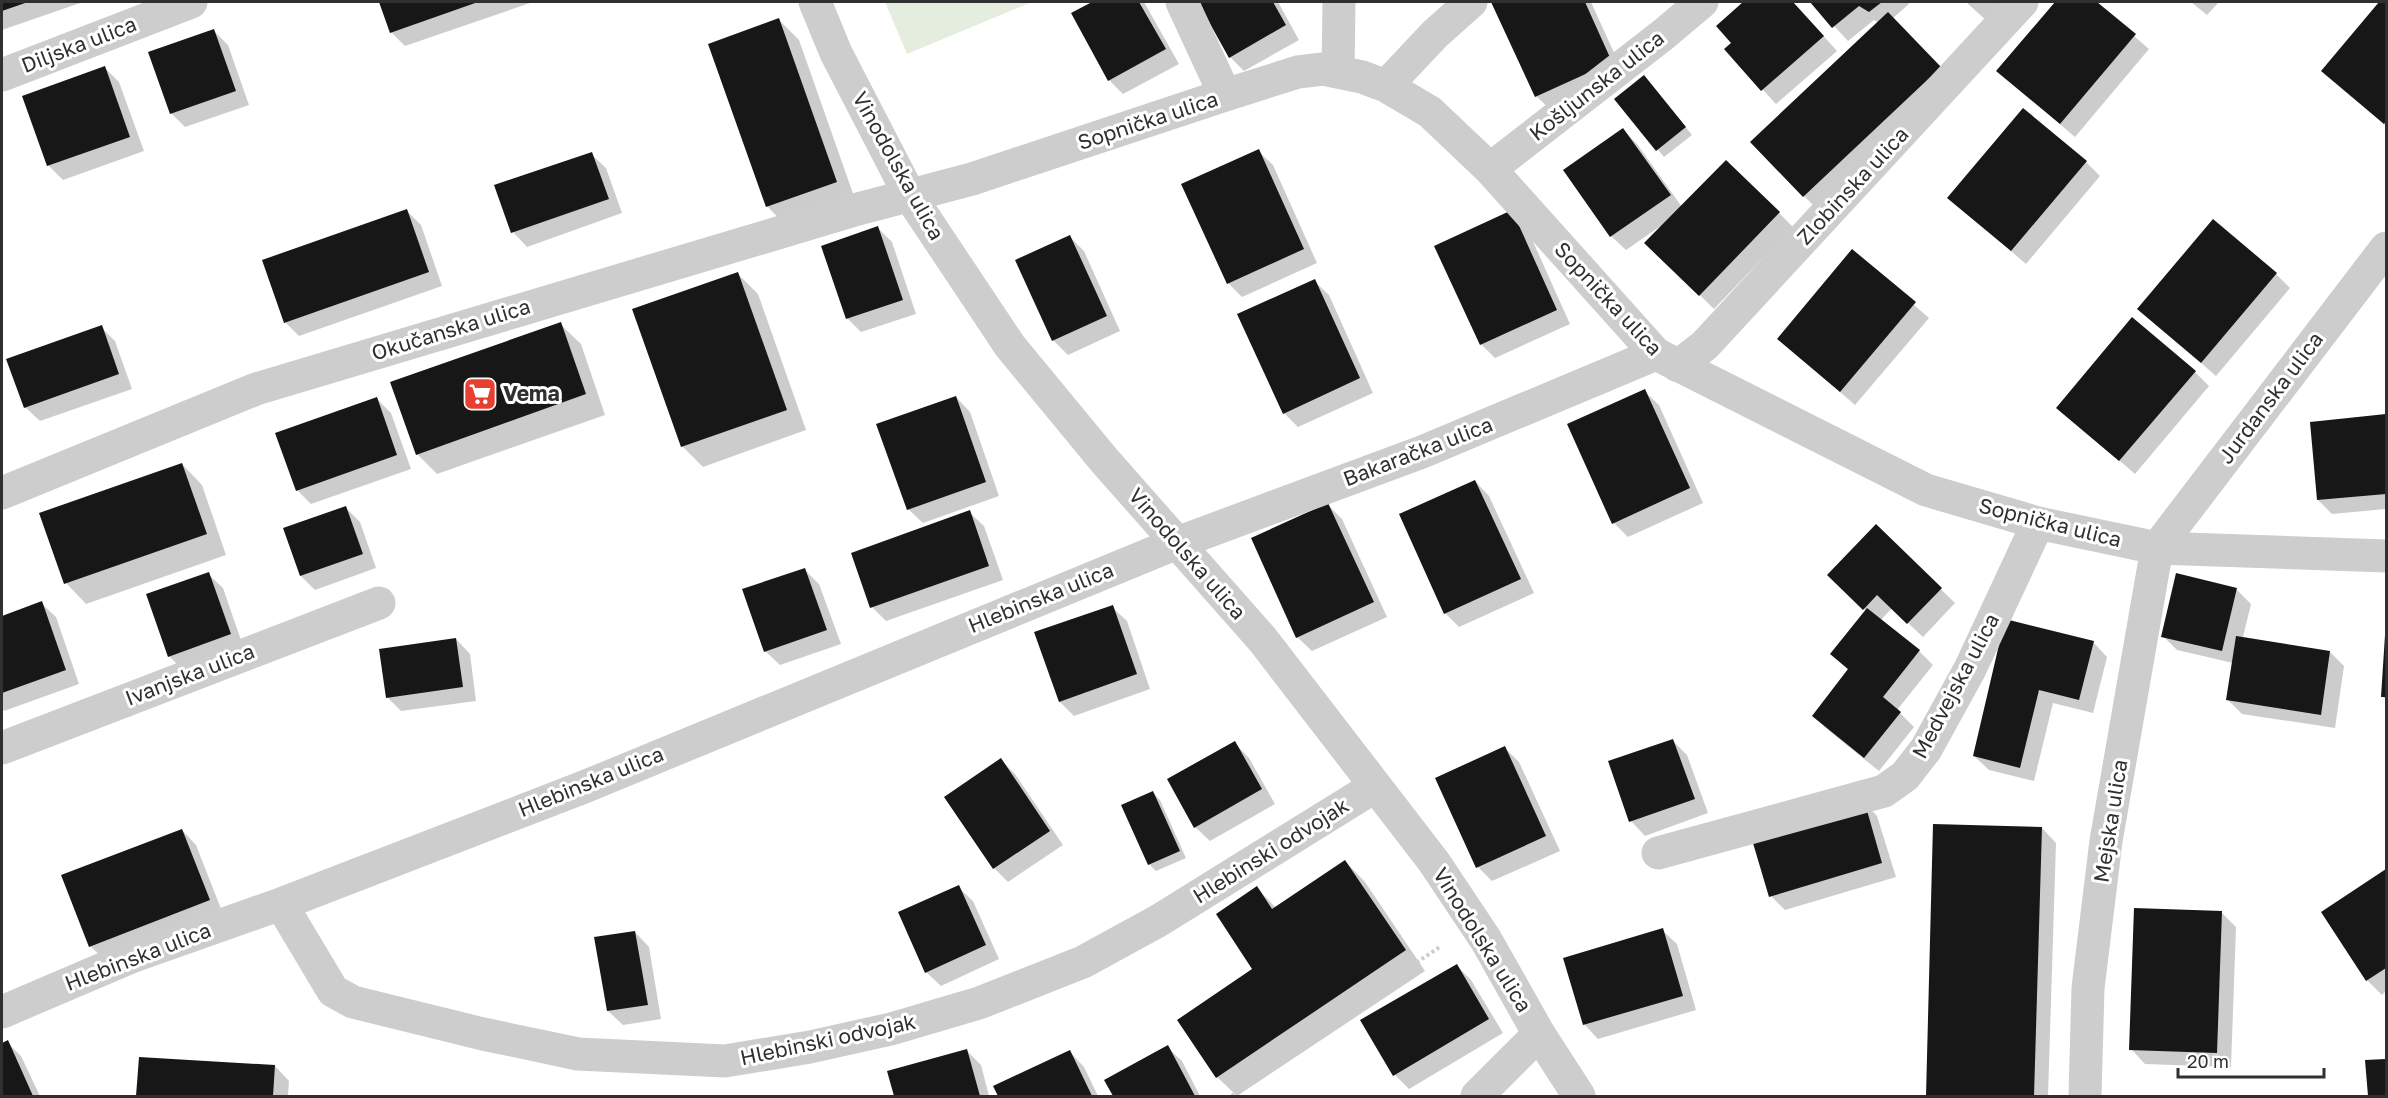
<svg xmlns="http://www.w3.org/2000/svg" width="2388" height="1098" viewBox="0 0 2388 1098" font-family="'Golos Text',sans-serif">
<rect width="100%" height="100%" fill="#fff"/>
<!-- green -->
<path fill="#e4edde" d="M 885,2 L 1032,2 L 907,54 Z"/>
<!-- shadow -->
<path fill="#0003" d="M 2,2 L 83,2 L 2,30 Z
M 380,2 L 533,2 L 405,46 L 391,32 Z
M 1095,2 L 1144,2 L 1179,64 L 1123,94 L 1109,80 L 1073,14 Z
M 1200,2 L 1278,2 L 1299,40 L 1244,71 L 1230,57 Z
M 1493,2 L 1591,2 L 1625,77 L 1551,110 L 1536,96 Z
M 1746,2 L 1793,2 L 1837,51 L 1776,104 L 1726,50 L 1734,44 L 1718,26 Z
M 1812,2 L 1907,2 L 1909,4 L 1893,18 L 1960,88 L 1824,216 L 1804,196 L 1879,23 L 1874,20 L 1848,41 Z
M 1966,2 L 2007,2 L 1988,22 Z
M 2057,2 L 2095,2 L 2149,49 L 2075,137 L 1998,71 Z
M 2191,2 L 2219,2 L 2207,15 Z
M 2381,2 L 2386,2 L 2386,126 L 2323,71 Z
M 779,20 L 799,40 L 856,202 L 787,227 L 767,206 Z
M 213,30 L 228,45 L 249,105 L 185,127 L 171,113 Z
M 105,68 L 119,82 L 144,151 L 63,180 L 48,165 Z
M 1651,84 L 1692,135 L 1664,157 L 1616,99 Z
M 1623,130 L 1637,144 L 1682,207 L 1779,213 L 1793,227 L 1714,309 L 1647,243 L 1662,225 L 1626,250 L 1611,236 Z
M 1258,151 L 1273,165 L 1317,263 L 1242,297 L 1228,283 Z
M 591,154 L 606,168 L 622,213 L 527,247 L 513,232 L 496,186 Z
M 2086,162 L 2100,176 L 2026,264 L 1949,198 Z
M 406,210 L 421,225 L 442,286 L 299,336 L 285,322 Z
M 1511,212 L 1526,226 L 1570,324 L 1495,358 L 1481,344 Z
M 878,228 L 892,242 L 916,314 L 861,332 L 847,318 Z
M 1069,236 L 1084,251 L 1120,331 L 1068,355 L 1053,340 L 1017,260 Z
M 1852,251 L 1929,318 L 1855,405 L 1779,339 Z
M 738,274 L 758,294 L 806,430 L 703,467 L 682,446 Z
M 2276,274 L 2290,288 L 2216,376 L 2139,309 Z
M 1314,281 L 1329,295 L 1373,393 L 1298,427 L 1284,413 Z
M 560,324 L 581,344 L 605,415 L 437,474 L 417,454 Z
M 101,327 L 115,341 L 132,389 L 40,421 L 25,407 Z
M 2195,372 L 2209,386 L 2135,474 L 2058,407 Z
M 1644,391 L 1659,405 L 1703,503 L 1628,537 L 1614,523 Z
M 956,397 L 970,412 L 999,496 L 923,523 L 908,509 Z
M 377,399 L 391,413 L 411,469 L 311,504 L 297,490 Z
M 2386,416 L 2386,509 L 2332,514 L 2318,500 L 2312,423 Z
M 182,464 L 202,485 L 226,555 L 86,604 L 66,583 Z
M 1475,481 L 1489,496 L 1534,593 L 1459,627 L 1445,613 Z
M 1328,505 L 1342,519 L 1387,617 L 1312,651 L 1297,637 Z
M 346,508 L 360,522 L 376,568 L 315,590 L 301,576 L 285,529 Z
M 969,512 L 984,526 L 1003,580 L 886,621 L 872,607 Z
M 1876,526 L 1955,603 L 1923,637 L 1892,608 L 1880,621 L 1919,651 L 1933,665 L 1897,710 L 1914,727 L 1879,771 L 1828,730 L 1814,716 L 1849,671 L 1832,654 L 1866,611 L 1829,575 Z
M 805,570 L 819,584 L 841,644 L 780,665 L 765,651 Z
M 208,574 L 223,588 L 244,649 L 183,670 L 169,656 Z
M 2237,590 L 2251,604 L 2243,637 L 2330,652 L 2344,666 L 2335,728 L 2242,714 L 2228,700 L 2233,663 L 2177,650 L 2163,636 Z
M 41,603 L 56,617 L 79,684 L 4,711 L 2,708 L 2,617 Z
M 1112,607 L 1127,621 L 1150,689 L 1074,716 L 1060,702 Z
M 2007,621 L 2093,642 L 2107,657 L 2093,713 L 2053,703 L 2034,781 L 1989,770 L 1974,756 Z
M 2386,631 L 2386,700 L 2382,696 Z
M 456,639 L 470,654 L 476,701 L 401,711 L 387,697 Z
M 1673,741 L 1687,755 L 1708,813 L 1645,836 L 1631,821 Z
M 1235,743 L 1249,758 L 1275,804 L 1210,841 L 1195,827 Z
M 1505,748 L 1519,762 L 1560,851 L 1492,881 L 1478,867 Z
M 1001,760 L 1015,774 L 1063,845 L 1008,882 L 994,868 Z
M 1153,793 L 1160,800 L 1186,858 L 1156,871 L 1149,864 Z
M 1863,801 L 1877,816 L 1896,877 L 1785,910 L 1771,896 Z
M 1935,826 L 2042,828 L 2056,843 L 2048,1096 L 1927,1096 Z
M 182,830 L 196,845 L 223,914 L 105,960 L 90,946 Z
M 1345,861 L 1365,882 L 1425,971 L 1237,1096 L 1217,1077 L 1254,970 L 1257,888 L 1276,908 Z
M 2386,871 L 2386,991 L 2382,995 L 2367,980 L 2323,912 Z
M 958,887 L 973,901 L 999,959 L 941,986 L 926,972 Z
M 2222,913 L 2236,927 L 2231,1067 L 2145,1064 L 2131,1049 Z
M 1662,930 L 1677,944 L 1696,1010 L 1598,1039 L 1584,1024 Z
M 635,932 L 649,947 L 661,1019 L 623,1025 L 608,1011 Z
M 1456,965 L 1471,980 L 1503,1033 L 1409,1089 L 1395,1075 Z
M 7,1042 L 21,1056 L 40,1096 L 2,1096 L 2,1045 Z
M 1167,1047 L 1182,1061 L 1200,1096 L 1115,1096 L 1106,1081 Z
M 967,1051 L 981,1065 L 989,1096 L 896,1096 L 889,1072 Z
M 1070,1052 L 1084,1067 L 1098,1096 L 1000,1096 L 995,1086 Z
M 2386,1060 L 2386,1096 L 2369,1096 L 2367,1061 Z
M 275,1066 L 289,1081 L 288,1096 L 138,1095 Z"/>
<!-- building -->
<path fill="#171717" d="M 2,2 L 28,2 L 2,11 Z
M 379,2 L 478,2 L 390,33 Z
M 1092,2 L 1139,2 L 1166,49 L 1108,81 L 1071,13 Z
M 1198,2 L 1273,2 L 1286,25 L 1229,58 Z
M 1491,2 L 1585,2 L 1612,62 L 1535,97 Z
M 1743,2 L 1793,2 L 1824,36 L 1761,91 L 1724,49 L 1731,43 L 1716,26 Z
M 1810,2 L 1882,2 L 1869,12 L 1859,6 L 1832,28 Z
M 2055,2 L 2097,2 L 2136,34 L 2060,124 L 1996,71 Z
M 2379,2 L 2386,2 L 2386,121 L 2384,124 L 2321,71 Z
M 1888,12 L 1941,67 L 1803,197 L 1750,142 Z
M 779,18 L 837,182 L 766,207 L 708,44 Z
M 214,29 L 236,91 L 170,114 L 148,52 Z
M 105,66 L 130,137 L 47,166 L 22,96 Z
M 1644,75 L 1686,127 L 1656,151 L 1614,99 Z
M 2023,108 L 2087,161 L 2011,251 L 1947,198 Z
M 1623,128 L 1671,195 L 1610,237 L 1563,170 Z
M 1259,149 L 1304,249 L 1227,284 L 1181,184 Z
M 592,152 L 609,199 L 511,233 L 494,185 Z
M 1726,160 L 1780,212 L 1699,296 L 1644,243 Z
M 407,209 L 429,272 L 284,323 L 262,260 Z
M 1512,210 L 1557,310 L 1480,345 L 1434,246 Z
M 2213,219 L 2277,273 L 2201,363 L 2137,309 Z
M 878,226 L 903,300 L 846,319 L 821,246 Z
M 1070,235 L 1107,316 L 1052,341 L 1015,260 Z
M 1852,249 L 1916,302 L 1840,392 L 1777,339 Z
M 738,272 L 787,410 L 681,447 L 632,309 Z
M 1315,279 L 1360,378 L 1283,414 L 1237,314 Z
M 2132,317 L 2196,371 L 2119,461 L 2056,408 Z
M 561,322 L 586,394 L 416,455 L 390,382 Z
M 102,325 L 119,374 L 24,408 L 6,359 Z
M 1645,389 L 1690,488 L 1612,524 L 1567,424 Z
M 956,396 L 986,482 L 907,510 L 876,424 Z
M 377,397 L 397,455 L 296,491 L 275,433 Z
M 2386,414 L 2386,494 L 2317,500 L 2310,422 Z
M 182,463 L 207,534 L 64,584 L 39,513 Z
M 1475,480 L 1521,579 L 1444,614 L 1399,514 Z
M 1328,503 L 1374,602 L 1296,638 L 1251,538 Z
M 346,506 L 363,554 L 300,576 L 283,528 Z
M 970,510 L 989,566 L 870,608 L 851,553 Z
M 1876,524 L 1942,588 L 1907,624 L 1877,595 L 1863,610 L 1827,575 Z
M 805,568 L 827,630 L 764,652 L 742,589 Z
M 209,572 L 231,634 L 168,657 L 146,594 Z
M 2176,573 L 2237,588 L 2222,651 L 2161,637 Z
M 42,601 L 66,670 L 2,693 L 2,616 Z
M 1113,605 L 1137,674 L 1059,702 L 1034,632 Z
M 1867,608 L 1920,650 L 1883,697 L 1901,712 L 1864,758 L 1812,716 L 1848,669 L 1830,654 Z
M 2005,619 L 2094,641 L 2079,700 L 2039,690 L 2020,768 L 1973,756 Z
M 2385,635 L 2386,635 L 2386,697 L 2381,697 Z
M 2236,636 L 2330,651 L 2321,715 L 2226,700 Z
M 456,638 L 463,687 L 386,698 L 379,649 Z
M 1673,739 L 1695,799 L 1629,822 L 1608,761 Z
M 1235,741 L 1262,789 L 1194,828 L 1167,779 Z
M 1505,746 L 1546,836 L 1476,868 L 1435,778 Z
M 1001,758 L 1050,831 L 993,869 L 944,797 Z
M 1153,791 L 1180,851 L 1148,865 L 1121,805 Z
M 1864,800 L 1882,863 L 1769,897 L 1750,833 Z
M 1933,824 L 2042,827 L 2034,1096 L 1926,1096 Z
M 182,829 L 210,900 L 89,947 L 61,875 Z
M 1345,860 L 1406,950 L 1216,1078 L 1177,1020 L 1252,969 L 1216,914 L 1257,886 L 1272,909 Z
M 2386,869 L 2386,968 L 2366,981 L 2321,912 Z
M 959,885 L 986,945 L 925,973 L 898,912 Z
M 2134,908 L 2222,911 L 2217,1053 L 2129,1050 Z
M 1663,928 L 1683,996 L 1583,1025 L 1563,958 Z
M 635,931 L 648,1005 L 607,1011 L 594,937 Z
M 1457,964 L 1489,1019 L 1393,1076 L 1360,1020 Z
M 8,1040 L 33,1096 L 2,1096 L 2,1043 Z
M 1168,1045 L 1195,1096 L 1113,1096 L 1104,1080 Z
M 967,1049 L 980,1096 L 894,1096 L 887,1071 Z
M 1070,1050 L 1092,1096 L 998,1096 L 993,1086 Z
M 139,1057 L 275,1065 L 273,1096 L 136,1096 Z
M 2386,1059 L 2386,1096 L 2368,1096 L 2365,1060 Z"/>
<g fill="none" stroke-linecap="round" stroke-linejoin="round">
<!-- path -->
<path stroke="#cdcdcd" stroke-width="4" stroke-dasharray="3 3" stroke-linecap="butt" d="M 1232,1096 L 1336,1017 L 1441,946"/>
<!-- minor -->
<path stroke="#cdcdcd" stroke-width="33" d="M 1182,2 L 1225,95
M 1338,71 L 1339,2
M 2,75 L 191,2
M 1386,86 L 1435,34 L 1471,2
M 1490,169 L 1664,34 L 1702,2
M 1678,366 L 1705,345 L 2022,2
M 2,493 L 256,389 L 858,209 L 972,179 L 1225,95 L 1298,72 L 1323,69 L 1362,77 L 1386,86 L 1430,112 L 1490,169 L 1656,354 L 1926,490 L 2038,523 L 2157,548 L 2386,556
M 2,748 L 379,603
M 1658,853 L 1884,791 L 1905,776 L 1926,749 L 1970,669 L 2038,523
M 281,904 L 333,991 L 353,1002 L 483,1034 L 578,1054 L 725,1061 L 810,1047 L 891,1029 L 979,1003 L 1083,962 L 1158,921 L 1374,787
M 2,1012 L 131,957 L 281,904 L 584,787 L 1177,543 L 1422,452 L 1656,354
M 1477,1096 L 1539,1034
M 2085,1096 L 2088,988 L 2106,841 L 2157,548 L 2386,248"/>
<!-- tertiary -->
<path stroke="#cdcdcd" stroke-width="33" d="M 815,2 L 836,53 L 910,196 L 1010,346 L 1104,460 L 1263,640 L 1434,862 L 1486,940 L 1539,1034 L 1579,1096"/>
</g>
<!-- icons -->
<defs>
<g id="supermarket-square" transform="scale(1.725)"><rect x="-9" y="-9" width="18" height="18" rx="4" fill="#e73f31" stroke="#fff"/><path d="M-6-5.5h2.5l.6 2H6L4.5 2H-2.5L-4.4-4H-6ZM-1.5 3.2a1.3 1.3 0 1 0 .1 0ZM3 3.2a1.3 1.3 0 1 0 .1 0Z" fill="#fff"/></g>
</defs>
<g fill-rule="evenodd">
<use href="#supermarket-square" x="480" y="394"/>
</g>
<g text-anchor="middle" stroke-width="6" stroke-linejoin="round" paint-order="stroke">
<!-- street labels -->
<g font-size="21" fill="#303030" stroke="#fff">
<text transform="translate(79 45) rotate(-21)" y="7">Diljska ulica</text>
<text transform="translate(1597 86) rotate(-38)" y="7">Košljunska ulica</text>
<text transform="translate(1148 121) rotate(-18)" y="7">Sopnička ulica</text>
<text transform="translate(898 166) rotate(61)" y="7">Vinodolska ulica</text>
<text transform="translate(1853 186) rotate(-47)" y="7">Zlobinska ulica</text>
<text transform="translate(1608 299) rotate(47)" y="7">Sopnička ulica</text>
<text transform="translate(451 330) rotate(-17)" y="7">Okučanska ulica</text>
<text transform="translate(2271 398) rotate(-53)" y="7">Jurdanska ulica</text>
<text transform="translate(1418 452) rotate(-21)" y="7">Bakaračka ulica</text>
<text transform="translate(2050 523) rotate(14)" y="7">Sopnička ulica</text>
<text transform="translate(1187 554) rotate(49)" y="7">Vinodolska ulica</text>
<text transform="translate(1041 598) rotate(-22)" y="7">Hlebinska ulica</text>
<text transform="translate(190 675) rotate(-21)" y="7">Ivanjska ulica</text>
<text transform="translate(1956 686) rotate(-62)" y="7">Medvejska ulica</text>
<text transform="translate(591 782) rotate(-22)" y="7">Hlebinska ulica</text>
<text transform="translate(2111 821) rotate(-81)" y="7">Mejska ulica</text>
<text transform="translate(1271 851) rotate(-32)" y="7">Hlebinski odvojak</text>
<text transform="translate(1482 940) rotate(58)" y="7">Vinodolska ulica</text>
<text transform="translate(138 957) rotate(-21)" y="7">Hlebinska ulica</text>
<text transform="translate(828 1040) rotate(-12)" y="7">Hlebinski odvojak</text>
</g>
<!-- poi labels -->
<g font-size="21" font-weight="bold" fill="#303030" stroke="#fff" text-anchor="start">
<text x="503" y="401">Vema</text>
</g>
</g>
<!-- border -->
<rect width="2388" height="1098" fill="none" stroke="#303030" stroke-width="6"/>
<!-- scale -->
<path d="M2178 1068v9h146v-9" fill="none" stroke="#303030" stroke-width="3"/>
<text x="2187" y="1068" font-size="18" fill="#303030" stroke="#ffffff" stroke-width="4.5" paint-order="stroke">20 m</text>
</svg>
